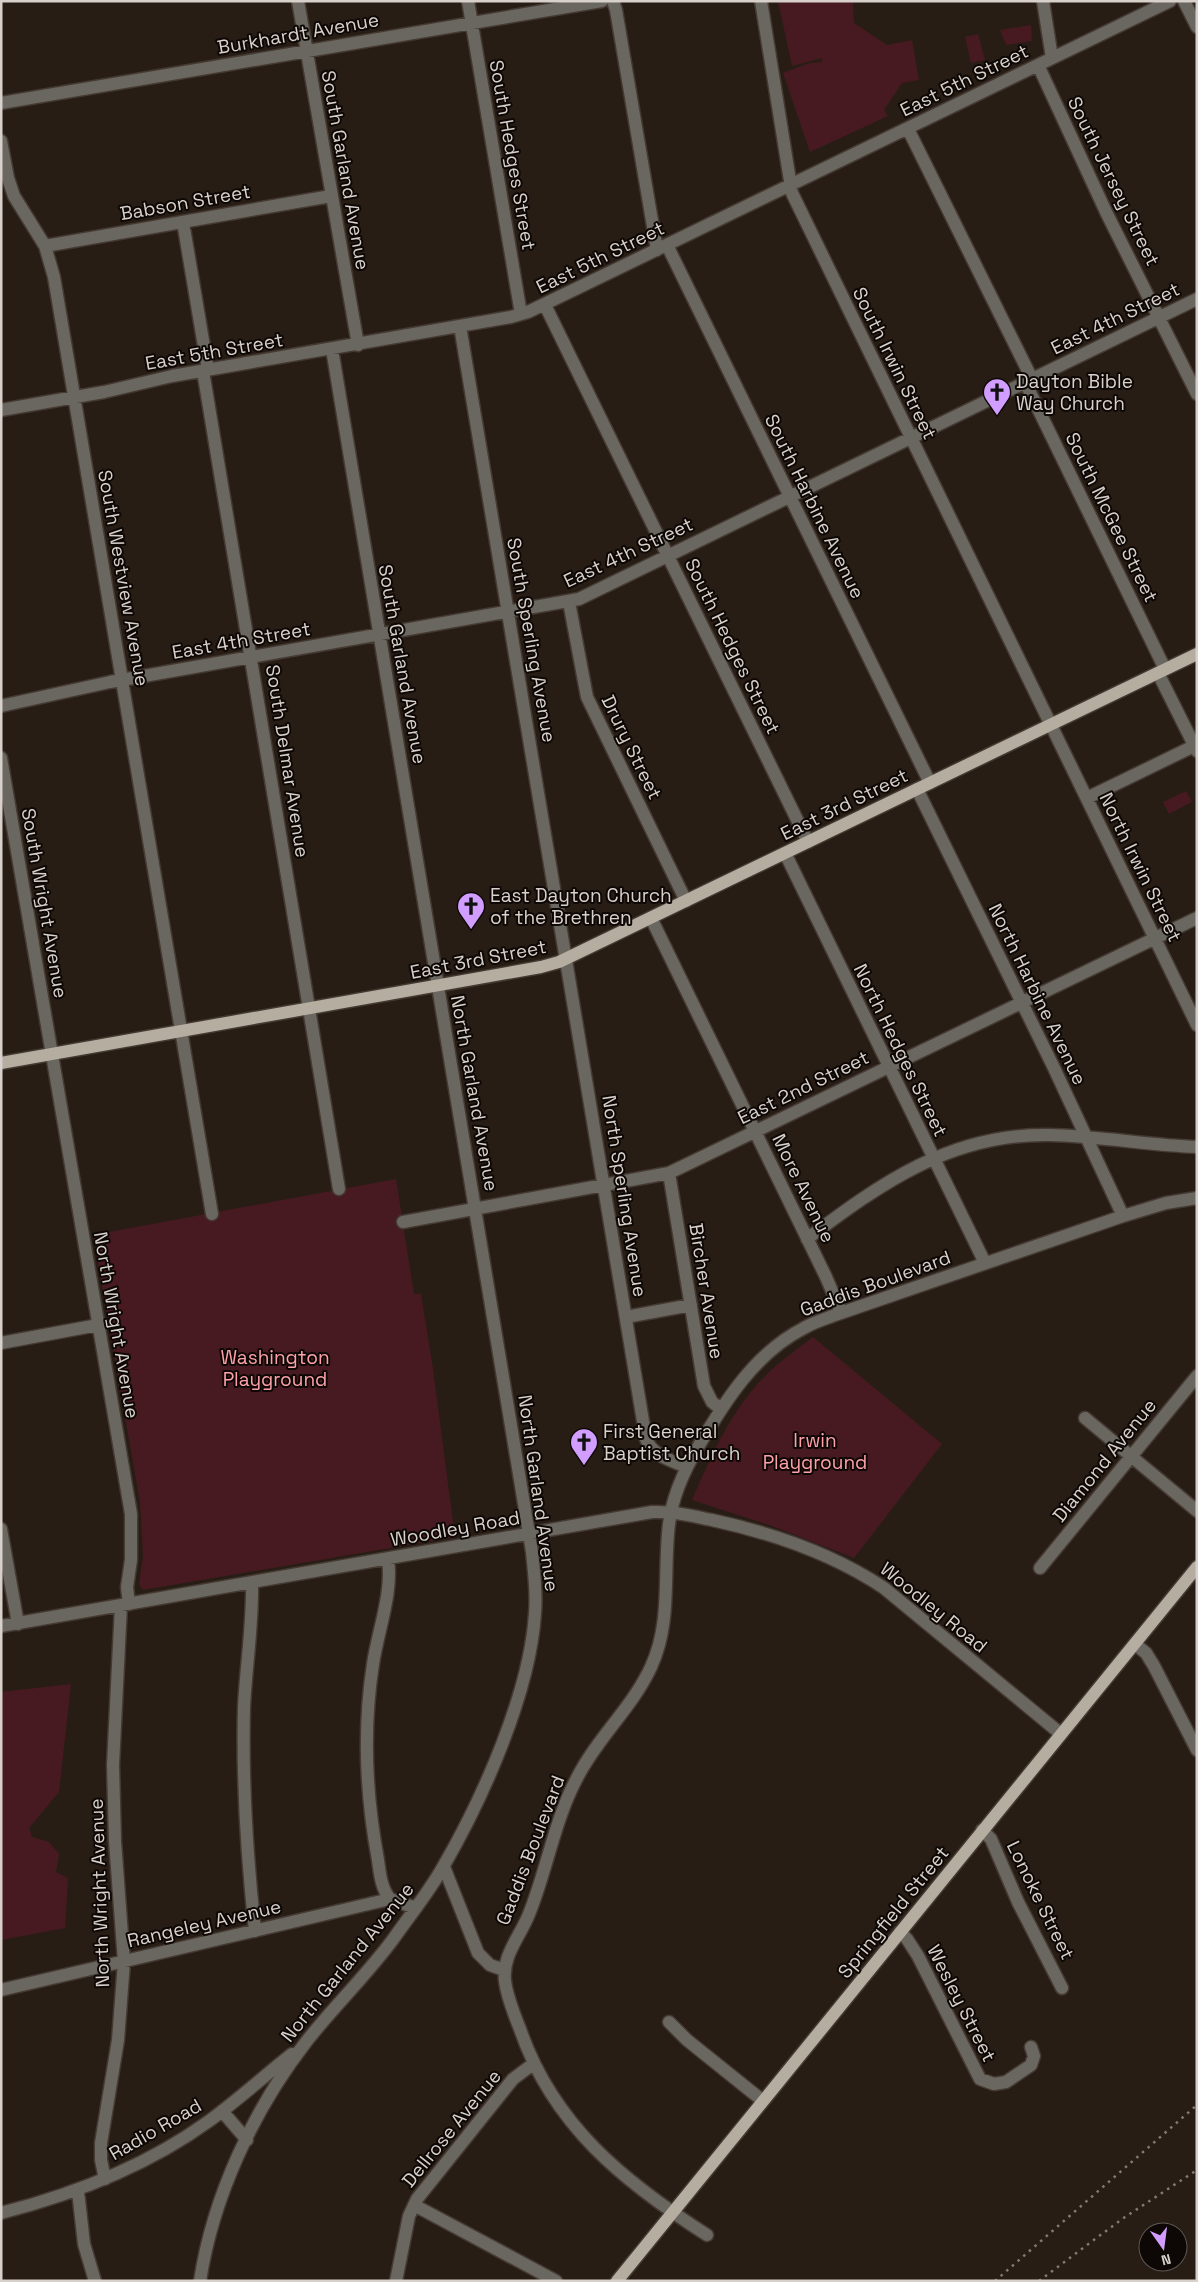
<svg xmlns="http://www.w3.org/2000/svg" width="1198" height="2282" viewBox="0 0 1198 2282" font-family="'Space Grotesk',sans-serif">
<rect width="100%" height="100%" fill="#281d15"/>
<!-- green -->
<path fill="#461a20" d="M 778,1 L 853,1 L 854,23 L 887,45 L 912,40 L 919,80 L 902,83 L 884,110 L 888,116 L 810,152 L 783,73 L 809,63 L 822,62 L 822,58 L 792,66 Z
M 1031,25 L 1032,41 L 1006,45 L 1000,30 Z
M 978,34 L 985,60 L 971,63 L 965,37 Z
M 1186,791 L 1192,802 L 1169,814 L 1163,802 Z
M 396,1179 L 414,1294 L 421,1294 L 433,1369 L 455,1537 L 143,1590 L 139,1584 L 143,1556 L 140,1502 L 93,1235 Z
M 813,1337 L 942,1444 L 854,1558 L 772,1526 L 692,1500 C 711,1456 733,1406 768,1373 C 782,1360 798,1348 813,1337 Z
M 71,1684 L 59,1792 L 29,1828 L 32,1837 L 49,1842 L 59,1854 L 56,1872 L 68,1878 L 65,1928 L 1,1940 L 1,1692 Z"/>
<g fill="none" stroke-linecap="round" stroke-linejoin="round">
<!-- minor casing -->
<g stroke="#443a32" stroke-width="15">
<path id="minor" d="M 298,1 L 358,345
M 468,1 L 521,314
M 613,1 L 616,10 L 657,250
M 761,1 L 792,193 L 1197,1025
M 1043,1 L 1052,58
M 1184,1 L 1197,27
M 1038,65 L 1107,214 L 1197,394
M 1,103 L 602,1
M 908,129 L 1032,379
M 1,141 L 8,178 L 14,196 L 45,246 L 54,277 L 212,1214
M 183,222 L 208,370
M 667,245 L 930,783
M 45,246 L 331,196
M 545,305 L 808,842
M 460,326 L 646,1439 C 653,1456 672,1461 687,1467
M 203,371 L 339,1189
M 1025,382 L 1165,669
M 1,410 L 104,392 L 172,376 L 511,317 L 528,312 L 1170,1
M 569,602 L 587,697 L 686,901
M 1158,673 L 1197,751
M 1,706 L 110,682 L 579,599 L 1197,299
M 1,758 L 131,1514 L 131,1560 L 127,1587 L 129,1604
M 917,789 L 1054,1068 L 1123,1216
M 1087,798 L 1194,746
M 785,853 L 985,1263
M 651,918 L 826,1277 L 841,1312
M 669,1173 L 704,1386 L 712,1402 L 721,1409
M 403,1222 L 669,1173 L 1197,918
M 807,1239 C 881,1183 952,1133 1049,1135 C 1098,1136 1148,1145 1197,1147
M 626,1317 L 691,1305
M 1,1343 L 98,1325
M 1085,1418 L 1197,1511
M 1,1529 L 18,1624
M 388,1559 C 393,1593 378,1630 373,1664 C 363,1728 366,1796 378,1860 C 380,1874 381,1888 390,1899
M 1040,1568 L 1197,1376
M 252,1582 C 253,1624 246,1666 244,1707 C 242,1782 247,1857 255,1931
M 1,1626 L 652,1512 C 673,1511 692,1516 712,1520 C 772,1533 833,1554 884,1588 L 1061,1734
M 1135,1644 L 1146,1653 L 1154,1666 L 1197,1750
M 982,1830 L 991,1839 L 1018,1902 L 1062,1988
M 444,1867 L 478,1953 L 490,1965 L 504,1970
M 900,1932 L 907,1939 L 918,1956 L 980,2079 L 994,2084 L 1006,2082 L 1031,2065 L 1034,2056 L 1031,2047
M 1,1990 L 390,1899 L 416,1908
M 669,2022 L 687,2040 L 763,2101
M 222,2111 L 247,2140
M 105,2179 L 101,2160 L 101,2143 L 118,2040 L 124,1962 L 115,1841 L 113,1765 L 121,1605
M 78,2191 L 84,2244 L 95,2281
M 414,2205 L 556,2281
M 1,2213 C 75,2194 147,2166 209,2121 C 238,2100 264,2076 292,2054
M 707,2235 C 624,2182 553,2125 520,2029 C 514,2014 507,1997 505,1981 C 502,1955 520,1937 529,1914 C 547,1870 554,1821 577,1778 C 597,1738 632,1708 651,1667 C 672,1622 663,1572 669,1524 C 672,1498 685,1469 698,1447 C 725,1401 755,1353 804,1328 C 814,1322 825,1319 835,1315 L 1123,1216 L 1166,1203 L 1197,1198
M 200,2281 C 213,2196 254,2109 306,2042 C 334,2006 367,1975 394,1938 C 410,1915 429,1892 443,1867 C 483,1798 530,1693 535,1613 C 537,1593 534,1572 532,1552 L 332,349
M 396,2281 L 409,2216 L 417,2199 L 513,2079 L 533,2064"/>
</g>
<!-- major casing -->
<g stroke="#443a32" stroke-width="15">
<path id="major" d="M 1,1063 L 541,967 L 559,962 L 1197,654
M 617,2281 L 1197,1567"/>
</g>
<!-- minor -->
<use href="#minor" stroke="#6a6660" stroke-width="12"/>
<!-- major -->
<use href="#major" stroke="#b5ada0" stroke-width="12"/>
<!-- rail -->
<path stroke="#847a74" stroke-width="2.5" stroke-dasharray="2.5 5" stroke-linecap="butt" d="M 995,2281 L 1197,2105
M 1039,2281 L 1122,2219 L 1197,2170"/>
</g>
<!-- icons -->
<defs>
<g id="church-pin" transform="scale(1.4375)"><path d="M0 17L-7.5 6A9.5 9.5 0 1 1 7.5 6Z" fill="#d19dfe" stroke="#0d0805"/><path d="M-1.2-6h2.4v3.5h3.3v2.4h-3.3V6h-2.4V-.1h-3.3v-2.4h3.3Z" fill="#111"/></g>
</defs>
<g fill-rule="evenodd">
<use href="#church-pin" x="997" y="392"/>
<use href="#church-pin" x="471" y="906"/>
<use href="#church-pin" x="584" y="1442"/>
</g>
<g text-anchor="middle" stroke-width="4" stroke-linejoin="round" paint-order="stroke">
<!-- street labels -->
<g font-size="19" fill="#d8d0cb" stroke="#0d0805">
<text transform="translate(298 33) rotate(-10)" y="7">Burkhardt Avenue</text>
<text transform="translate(964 80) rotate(-26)" y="7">East 5th Street</text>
<text transform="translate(513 155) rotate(80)" y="7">South Hedges Street</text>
<text transform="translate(346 170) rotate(80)" y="7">South Garland Avenue</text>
<text transform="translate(1114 181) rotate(64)" y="7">South Jersey Street</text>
<text transform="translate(185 202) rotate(-10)" y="7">Babson Street</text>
<text transform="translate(600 257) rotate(-26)" y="7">East 5th Street</text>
<text transform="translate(1115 318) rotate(-26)" y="7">East 4th Street</text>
<text transform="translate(214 351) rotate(-10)" y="7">East 5th Street</text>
<text transform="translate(895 363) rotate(64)" y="7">South Irwin Street</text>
<text transform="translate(815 506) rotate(64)" y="7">South Harbine Avenue</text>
<text transform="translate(1112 517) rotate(64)" y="7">South McGee Street</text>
<text transform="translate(628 552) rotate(-25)" y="7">East 4th Street</text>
<text transform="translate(124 578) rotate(80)" y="7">South Westview Avenue</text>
<text transform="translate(241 640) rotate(-10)" y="7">East 4th Street</text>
<text transform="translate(532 640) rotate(80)" y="7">South Sperling Avenue</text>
<text transform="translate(733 646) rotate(64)" y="7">South Hedges Street</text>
<text transform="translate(403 664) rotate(80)" y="7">South Garland Avenue</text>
<text transform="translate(632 747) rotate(64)" y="7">Drury Street</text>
<text transform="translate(288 761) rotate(81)" y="7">South Delmar Avenue</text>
<text transform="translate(844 804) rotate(-26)" y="7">East 3rd Street</text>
<text transform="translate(1141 867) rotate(64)" y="7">North Irwin Street</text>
<text transform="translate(45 903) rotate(80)" y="7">South Wright Avenue</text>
<text transform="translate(478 959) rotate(-11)" y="7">East 3rd Street</text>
<text transform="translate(1038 994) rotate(64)" y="7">North Harbine Avenue</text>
<text transform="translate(901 1050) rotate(64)" y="7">North Hedges Street</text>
<text transform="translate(803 1087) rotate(-26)" y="7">East 2nd Street</text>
<text transform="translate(475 1093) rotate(80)" y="7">North Garland Avenue</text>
<text transform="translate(804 1188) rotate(64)" y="7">More Avenue</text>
<text transform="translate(625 1196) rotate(81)" y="7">North Sperling Avenue</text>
<text transform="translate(875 1283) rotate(-20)" y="7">Gaddis Boulevard</text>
<text transform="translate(707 1291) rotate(81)" y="7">Bircher Avenue</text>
<text transform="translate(117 1325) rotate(80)" y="7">North Wright Avenue</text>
<text transform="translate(1104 1460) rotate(-51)" y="7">Diamond Avenue</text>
<text transform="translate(539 1493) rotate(82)" y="7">North Garland Avenue</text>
<text transform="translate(455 1528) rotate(-10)" y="7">Woodley Road</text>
<text transform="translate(934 1607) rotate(39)" y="7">Woodley Road</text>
<text transform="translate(530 1850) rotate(-69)" y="7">Gaddis Boulevard</text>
<text transform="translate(99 1893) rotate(-92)" y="7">North Wright Avenue</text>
<text transform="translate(1041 1900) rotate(64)" y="7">Lonoke Street</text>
<text transform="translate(893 1912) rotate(-51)" y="7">Springfield Street</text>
<text transform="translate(204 1923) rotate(-13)" y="7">Rangeley Avenue</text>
<text transform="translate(347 1962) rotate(-51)" y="7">North Garland Avenue</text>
<text transform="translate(962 2003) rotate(63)" y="7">Wesley Street</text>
<text transform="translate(451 2128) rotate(-51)" y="7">Dellrose Avenue</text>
<text transform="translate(155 2129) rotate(-30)" y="7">Radio Road</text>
</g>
<!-- poi labels -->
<g font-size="19" fill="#d8d0cb" stroke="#0d0805" text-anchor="start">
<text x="1016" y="388">Dayton Bible<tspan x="1016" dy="22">Way Church</tspan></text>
<text x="490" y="902">East Dayton Church<tspan x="490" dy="22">of the Brethren</tspan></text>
<text x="603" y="1438">First General<tspan x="603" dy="22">Baptist Church</tspan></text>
</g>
<!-- park labels -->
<g font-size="19" fill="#fea1a9" stroke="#0d0805">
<text x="275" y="1364">Washington<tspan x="275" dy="22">Playground</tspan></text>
<text x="815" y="1447">Irwin<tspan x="815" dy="22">Playground</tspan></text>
</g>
</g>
<!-- border -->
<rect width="1198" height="2282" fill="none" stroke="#d8d0cb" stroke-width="5"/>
<!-- north arrow -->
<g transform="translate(1163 2247) rotate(166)"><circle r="24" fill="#0d0805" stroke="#5e5854"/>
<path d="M0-4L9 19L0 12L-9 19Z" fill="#d19dfe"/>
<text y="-8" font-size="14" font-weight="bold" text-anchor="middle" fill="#d8d0cb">N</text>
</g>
</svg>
